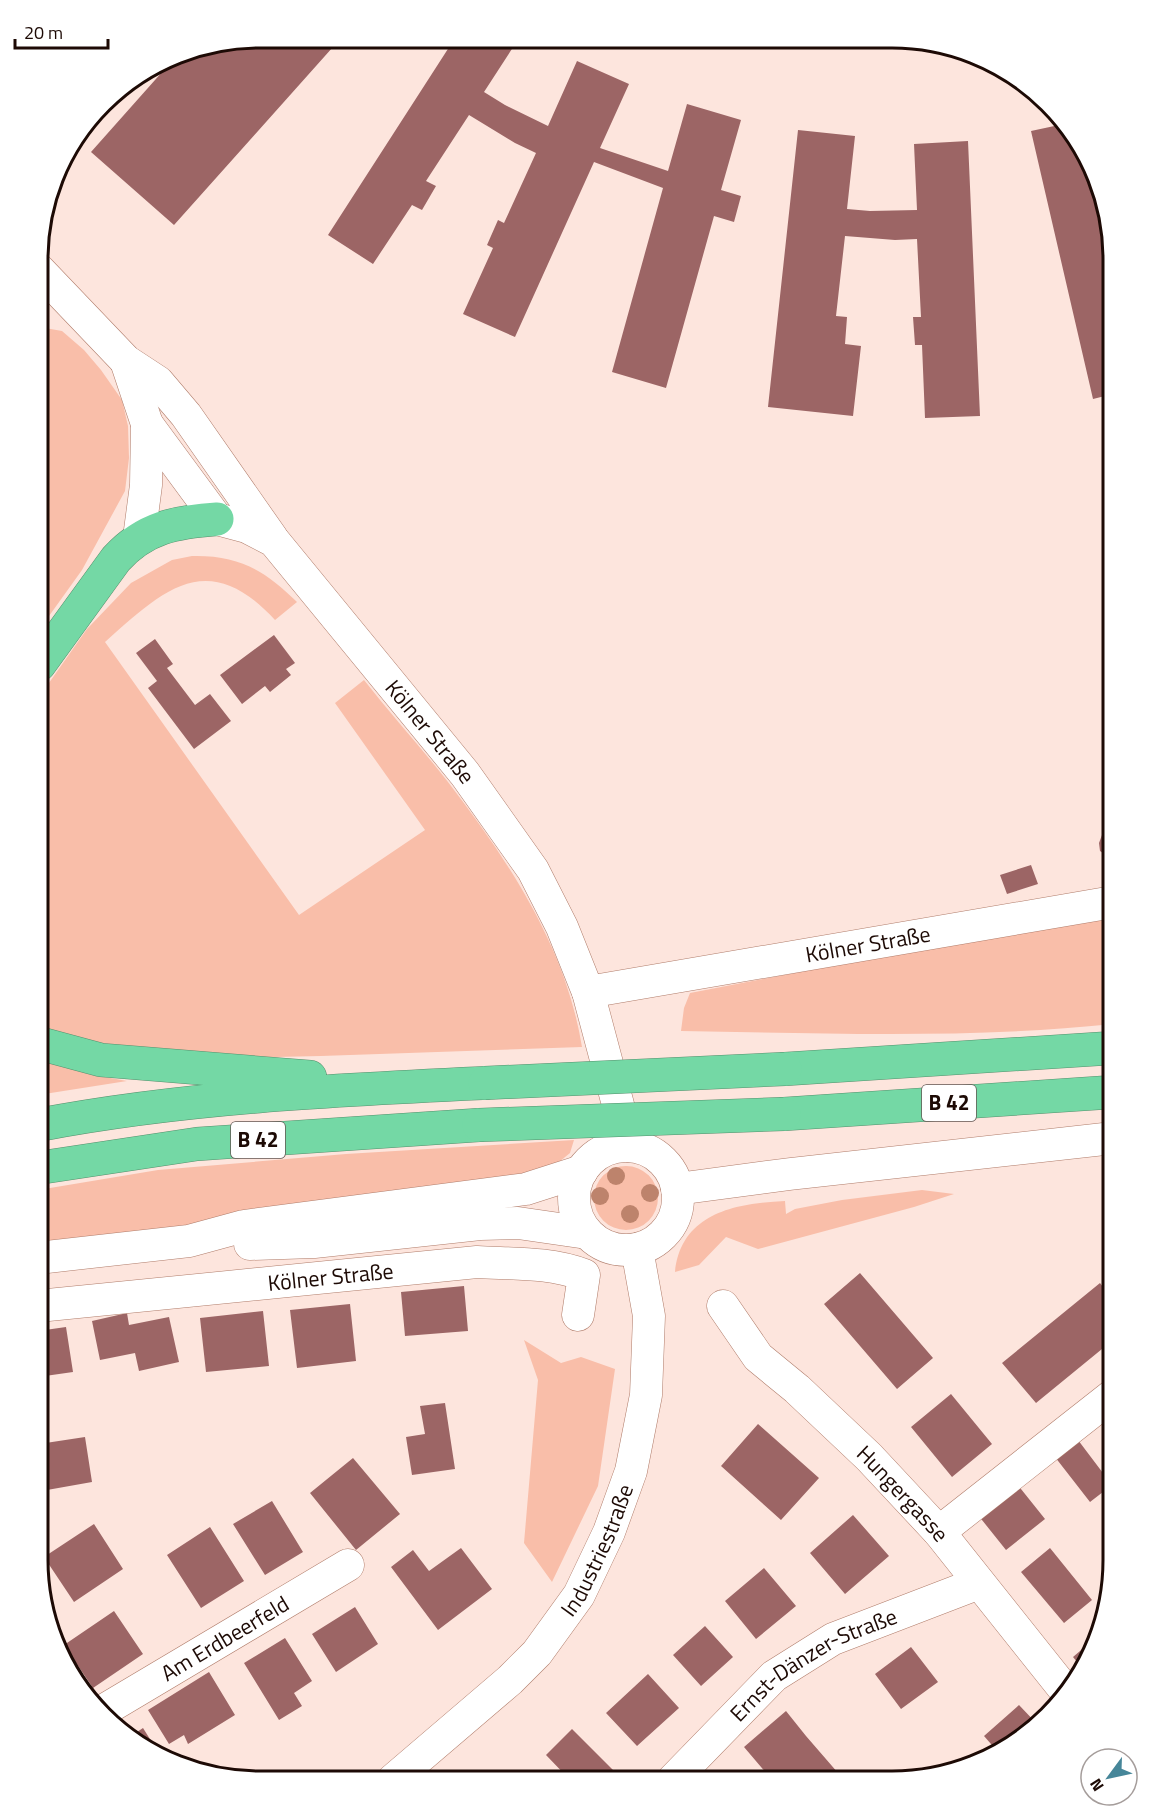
<svg xmlns="http://www.w3.org/2000/svg" width="1151" height="1819" viewBox="0 0 1151 1819" font-family="'Titillium Web',sans-serif">
<rect width="100%" height="100%" fill="#fde5dd"/>
<!-- green -->
<path fill="#f9bea9" d="M 45,328 L 62,331 L 84,350 L 101,370 L 122,400 L 128,426 L 129,458 L 125,491 L 82,570 L 39,630 L 39,333 Z
M 192,556 C 239,555 264,570 297,602 L 275,620 C 208,547 164,589 105,642 L 299,915 L 425,830 L 335,703 L 364,680 C 391,715 421,747 448,782 C 508,860 566,947 582,1047 L 321,1056 L 227,1058 L 75,1040 L 38,1029 L 39,697 L 87,629 L 131,583 L 172,560 Z
M 1113,912 L 1113,1024 C 970,1039 825,1033 681,1031 L 684,1008 L 690,993 Z
M 38,1059 L 94,1075 L 127,1081 L 38,1095 Z
M 574,1140 L 570,1153 L 553,1167 L 532,1176 L 253,1219 L 38,1243 L 38,1190 L 158,1170 L 346,1154 Z
M594 1198a32 32 0 1 1 64 0a32 32 0 1 1-64 0Z
M 922,1190 L 954,1194 L 914,1207 L 758,1249 L 726,1237 L 699,1265 L 675,1272 C 681,1213 736,1203 785,1201 L 786,1214 L 795,1209 L 842,1200 Z
M 524,1340 L 561,1363 L 581,1357 L 615,1369 L 598,1486 L 552,1582 L 524,1543 L 538,1380 Z"/>
<!-- building -->
<path fill="#9c6565" d="M 259,38 L 341,38 L 174,225 L 91,152 L 179,53 Z
M 455,38 L 519,38 L 484,92 L 505,105 L 548,126 L 577,61 L 629,84 L 600,148 L 668,171 L 687,104 L 741,120 L 721,190 L 741,196 L 734,222 L 714,216 L 666,388 L 612,372 L 663,188 L 594,162 L 515,337 L 463,314 L 493,248 L 487,245 L 498,220 L 504,223 L 536,153 L 515,143 L 469,115 L 426,181 L 436,186 L 422,210 L 412,205 L 373,264 L 328,235 Z
M 1059,125 L 1097,174 L 1114,259 L 1113,394 L 1093,399 L 1031,131 Z
M 798,130 L 855,136 L 847,209 L 870,211 L 917,210 L 914,144 L 968,141 L 980,416 L 925,418 L 922,345 L 915,345 L 913,317 L 921,317 L 917,239 L 895,240 L 845,236 L 836,316 L 847,317 L 845,344 L 861,346 L 853,416 L 768,407 Z
M 274,635 L 295,663 L 286,669 L 291,675 L 270,692 L 265,686 L 242,704 L 220,675 Z
M 155,639 L 173,664 L 167,668 L 195,705 L 210,694 L 231,721 L 194,749 L 148,688 L 157,681 L 136,653 Z
M 1113,831 L 1113,858 L 1110,858 L 1100,851 L 1099,843 L 1102,835 Z
M 1031,865 L 1038,884 L 1007,894 L 1000,875 Z
M 860,1273 L 933,1358 L 897,1389 L 824,1304 Z
M 1100,1283 L 1113,1300 L 1113,1340 L 1036,1403 L 1002,1363 Z
M 464,1286 L 468,1331 L 405,1336 L 401,1292 Z
M 350,1304 L 356,1361 L 297,1368 L 290,1310 Z
M 263,1311 L 269,1366 L 206,1372 L 200,1318 Z
M 127,1313 L 129,1325 L 169,1317 L 179,1362 L 139,1371 L 135,1353 L 100,1360 L 92,1321 Z
M 66,1327 L 73,1372 L 38,1377 L 38,1331 Z
M 951,1394 L 992,1444 L 952,1477 L 911,1427 Z
M 445,1403 L 455,1469 L 412,1475 L 406,1437 L 425,1434 L 420,1406 Z
M 1113,1417 L 1113,1434 L 1105,1424 Z
M 758,1424 L 819,1478 L 781,1520 L 721,1466 Z
M 85,1437 L 92,1482 L 47,1490 L 39,1444 Z
M 1078,1440 L 1112,1485 L 1090,1502 L 1055,1457 Z
M 353,1458 L 400,1514 L 356,1550 L 310,1493 Z
M 1017,1484 L 1045,1519 L 1006,1550 L 978,1515 Z
M 272,1501 L 303,1552 L 265,1575 L 233,1524 Z
M 853,1515 L 889,1556 L 845,1594 L 810,1553 Z
M 94,1524 L 123,1569 L 74,1602 L 44,1557 Z
M 210,1527 L 244,1581 L 201,1608 L 167,1555 Z
M 461,1548 L 492,1589 L 438,1630 L 391,1567 L 413,1550 L 429,1571 Z
M 1050,1548 L 1092,1600 L 1064,1623 L 1021,1572 Z
M 764,1568 L 796,1606 L 756,1639 L 725,1601 Z
M 355,1607 L 378,1644 L 336,1672 L 312,1634 Z
M 114,1611 L 143,1654 L 93,1688 L 64,1645 Z
M 705,1626 L 733,1657 L 701,1686 L 673,1655 Z
M 1101,1633 L 1082,1668 L 1073,1657 Z
M 285,1638 L 312,1681 L 294,1693 L 302,1706 L 279,1720 L 244,1663 Z
M 911,1647 L 938,1682 L 901,1709 L 875,1674 Z
M 209,1672 L 235,1715 L 188,1744 L 184,1735 L 169,1744 L 148,1710 Z
M 648,1674 L 679,1708 L 637,1746 L 606,1713 Z
M 1019,1705 L 1038,1725 L 1027,1736 L 998,1752 L 984,1736 Z
M 786,1711 L 806,1736 L 845,1781 L 773,1781 L 744,1747 Z
M 143,1728 L 158,1752 L 155,1754 L 128,1738 Z
M 572,1729 L 622,1779 L 620,1781 L 571,1781 L 546,1755 Z"/>
<g fill="none" stroke-linecap="round" stroke-linejoin="round">
<!-- minor casing -->
<g stroke="#b07c6a" stroke-width="33">
<g id="minor">
<path d="M 39,270 L 126,361 L 158,382 L 186,415 L 272,538"/>
<path d="M 126,361 L 147,424 L 146,485 L 139,538"/>
<path d="M 147,424 L 217,519"/>
<path id="s1" d="M 217,519 L 247,527 L 274,541 L 465,774 L 533,870 L 562,927 L 588,992 L 629,1146"/>
<path id="s2" d="M 588,992 L 1113,902"/>
<circle cx="626" cy="1198" r="52"/>
<path d="M 677,1189 L 790,1174 L 1113,1138"/>
<path d="M 250,1244 L 314,1242 L 480,1224 L 518,1223 L 587,1233"/>
<path d="M 38,1258 L 189,1241 L 244,1226 L 526,1189 L 582,1171"/>
<path id="s3" d="M 38,1306 L 477,1262 C 513,1264 550,1262 584,1275 L 578,1315"/>
<path id="s4" d="M 723,1306 L 758,1357 L 797,1389 L 869,1457 L 939,1532 L 1068,1694"/>
<path d="M 939,1532 L 1113,1395"/>
<path id="s5" d="M 101,1712 L 348,1565"/>
<path id="s6" d="M 393,1780 L 510,1680 L 537,1653 L 579,1595 L 609,1532 L 631,1471 L 646,1395 L 649,1316 L 637,1249"/>
<path id="s7" d="M 672,1781 L 774,1676 L 833,1639 L 979,1583"/>
</g>
</g>
<!-- highway casing -->
<g stroke="#56906d" stroke-width="34">
<path id="highway" d="M 39,665 L 116,559 C 145,527 176,522 217,519
M 38,1043 L 101,1060 L 310,1077
M 785,1069 L 1113,1048
M 784,1114 L 1113,1092
M 38,1125 C 184,1097 336,1090 485,1083
M 38,1168 L 197,1144 L 479,1125"/>
</g>
<!-- minor -->
<use href="#minor" stroke="#fff" stroke-width="32"/>
<!-- highway -->
<use href="#highway" stroke="#74d8a5" stroke-width="33"/>
<!-- highway-bridge casing -->
<g stroke="#56906d" stroke-width="34" stroke-linecap="butt">
<path id="highway-bridge" d="M 485,1083 L 785,1069
M 479,1125 L 784,1114"/>
</g>
<!-- highway-bridge -->
<use href="#highway-bridge" stroke="#74d8a5" stroke-width="33"/>
</g>
<!-- trees -->
<g fill="#bd836c">
<circle cx="616" cy="1176" r="9"/>
<circle cx="650" cy="1193" r="9"/>
<circle cx="600" cy="1196" r="9"/>
<circle cx="630" cy="1214" r="9"/>
</g>
<g text-anchor="middle" stroke-width="4.5" stroke-linejoin="round" paint-order="stroke">
<!-- shield labels -->
<g fill="#fff" stroke="#615450" stroke-width="1.5">
<rect x="922" y="1085" width="54" height="36" rx="4.5"/>
<rect x="231" y="1122" width="54" height="36" rx="4.5"/>
</g>
<g font-size="21" font-weight="bold" fill="#1d0a05">
<text x="949" y="1110">B 42</text>
<text x="258" y="1147">B 42</text>
</g>
<!-- street labels -->
<g font-size="22" fill="#1d0a05" stroke="#fff">
<text dy="8" stroke="none"><textPath href="#s1" startOffset="308">Kölner Straße</textPath></text>
<text dy="8" stroke="none"><textPath href="#s2" startOffset="284">Kölner Straße</textPath></text>
<text dy="8" stroke="none"><textPath href="#s3" startOffset="294">Kölner Straße</textPath></text>
<text dy="8" stroke="none"><textPath href="#s4" startOffset="261">Hungergasse</textPath></text>
<text dy="8" stroke="none"><textPath href="#s6" startOffset="312">Industriestraße</textPath></text>
<text dy="8" stroke="none"><textPath href="#s5" startOffset="144">Am Erdbeerfeld</textPath></text>
<text dy="8" stroke="none"><textPath href="#s7" startOffset="186">Ernst-Dänzer-Straße</textPath></text>
</g>
</g>
<!-- crop -->
<path d="M0 0H1151V1819H0ZM259 48H892A211 211 0 0 1 1103 259V1560A211 211 0 0 1 892 1771H259A211 211 0 0 1 48 1560V259A211 211 0 0 1 259 48Z" fill="#fff" fill-rule="evenodd"/>
<path fill="none" stroke="#1d0a05" stroke-width="3" d="M259 48H892A211 211 0 0 1 1103 259V1560A211 211 0 0 1 892 1771H259A211 211 0 0 1 48 1560V259A211 211 0 0 1 259 48Z"/>
<!-- north arrow -->
<g transform="translate(1109 1777) rotate(237)"><circle r="28" fill="#ffffff" stroke="#a59d9b" stroke-width="1.5"/>
<path d="M0-4.5L10 22L0 15L-10 22Z" fill="#468699"/>
<text y="-9" font-size="16" font-weight="bold" text-anchor="middle" fill="#1d0a05">N</text>
</g>
<!-- scale -->
<path d="M15 39v9h93v-9" fill="none" stroke="#1d0a05" stroke-width="3"/>
<text x="24" y="39" font-size="18" fill="#1d0a05" stroke="#ffffff" stroke-width="4.5" paint-order="stroke">20 m</text>
</svg>
